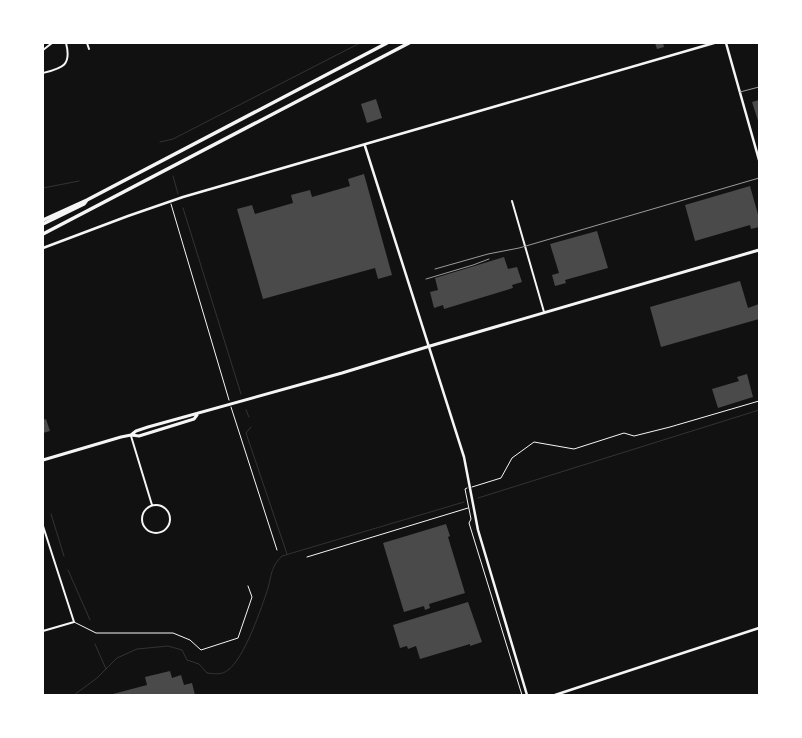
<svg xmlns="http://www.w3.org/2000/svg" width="802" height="738" viewBox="0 0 802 738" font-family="Lato,sans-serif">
<rect width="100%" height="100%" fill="#111"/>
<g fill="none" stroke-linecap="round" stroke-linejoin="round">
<!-- stream -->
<path stroke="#333" stroke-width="1" d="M 160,142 L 173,139 L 360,43
M 173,176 L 178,194
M 43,188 L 79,181
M 183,208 L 241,394
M 246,410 L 249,417
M 251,427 L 246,433 L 287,554
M 478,498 L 759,410
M 51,514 L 64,556
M 68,570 L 90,620
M 95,644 L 106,669
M 74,695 L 97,678 L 117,658 L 137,649 L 168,646 L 182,650 L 187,660 L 199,664 L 207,673 C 215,674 222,675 228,670 C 244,659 262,607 268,588 C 272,573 271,567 282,556 L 464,502"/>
</g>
<!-- building -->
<path fill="#4a4a4a" d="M 655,43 L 663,43 L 664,47 L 657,49 Z
M 376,99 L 382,118 L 367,123 L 361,104 Z
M 759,100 L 759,124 L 752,102 Z
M 364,174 L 392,275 L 378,279 L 375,268 L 263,299 L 237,209 L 252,205 L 255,214 L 293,203 L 291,195 L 310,190 L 312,197 L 350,186 L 348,179 Z
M 750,186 L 759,218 L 759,227 L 751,229 L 750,225 L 695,241 L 685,205 Z
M 597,231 L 608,268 L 565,280 L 566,283 L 555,286 L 552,275 L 559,273 L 550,244 Z
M 504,257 L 508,269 L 517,267 L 522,282 L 512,285 L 513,288 L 444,309 L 443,305 L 434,308 L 430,292 L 438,290 L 435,278 Z
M 740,281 L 748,308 L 759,304 L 759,319 L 661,347 L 650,307 Z
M 747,374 L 753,397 L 718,408 L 712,389 L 739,381 L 737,377 Z
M 46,419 L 50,431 L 43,433 L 43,420 Z
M 446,524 L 450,536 L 448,537 L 465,593 L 429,604 L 430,608 L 425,610 L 424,606 L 404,612 L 383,543 Z
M 468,602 L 482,642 L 470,646 L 470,644 L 420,659 L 416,646 L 408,649 L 407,646 L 400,648 L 393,625 Z
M 170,671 L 172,678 L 181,675 L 184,685 L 192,683 L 195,695 L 109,695 L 147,685 L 145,677 Z"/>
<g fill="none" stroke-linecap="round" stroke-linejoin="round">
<!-- path -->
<path stroke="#f5f5f5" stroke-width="1" d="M 171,204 L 229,400
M 231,407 L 277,550
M 472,487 L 501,478 L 512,458 L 534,442 L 574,449 L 624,433 L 634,436 L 670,427 L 759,401
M 467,488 L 465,489 L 471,519 L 469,523 L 522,695
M 307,557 L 468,508"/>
<!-- service -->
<path stroke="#f5f5f5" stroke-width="1" d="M 74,622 L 96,633 L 173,633 L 190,640 L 201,650 L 238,638 L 252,597 L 248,586"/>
<!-- minor -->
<path stroke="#f5f5f5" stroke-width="2" d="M 87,43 L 89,49
M 43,50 L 52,43
M 43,73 C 62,68 72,66 66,43
M 512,201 L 544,312
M 131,436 L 152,505
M142 519a14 14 0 1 1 28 0a14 14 0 1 1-28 0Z
M 43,526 L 74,622 L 43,631"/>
<!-- tertiary -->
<path stroke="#f5f5f5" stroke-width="2.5" d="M 726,43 L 759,160
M 365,146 L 464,457 L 478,530 L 527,695
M 43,248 L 128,216 L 183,197 L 714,43
M 555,695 L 759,628"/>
<!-- secondary -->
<path stroke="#f5f5f5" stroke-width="3" d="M 131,435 L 136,431 L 148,427 L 342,373 L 430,346 L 759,250
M 43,460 L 121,437 L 131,435 L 139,436 L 194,419 L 197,415"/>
<!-- motorway -->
<path stroke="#f5f5f5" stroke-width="3.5" d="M 43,220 L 87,200 L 387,43
M 43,224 L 84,204 L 87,200
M 43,234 L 409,43"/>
<!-- rail -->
<path stroke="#9a9a9a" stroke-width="1" d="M 740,92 L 759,87
M 435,269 L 488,254 L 519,248 L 759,178
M 426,279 L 473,265 L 489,259"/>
</g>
<!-- border -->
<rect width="802" height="738" fill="none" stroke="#ffffff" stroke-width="88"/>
</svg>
